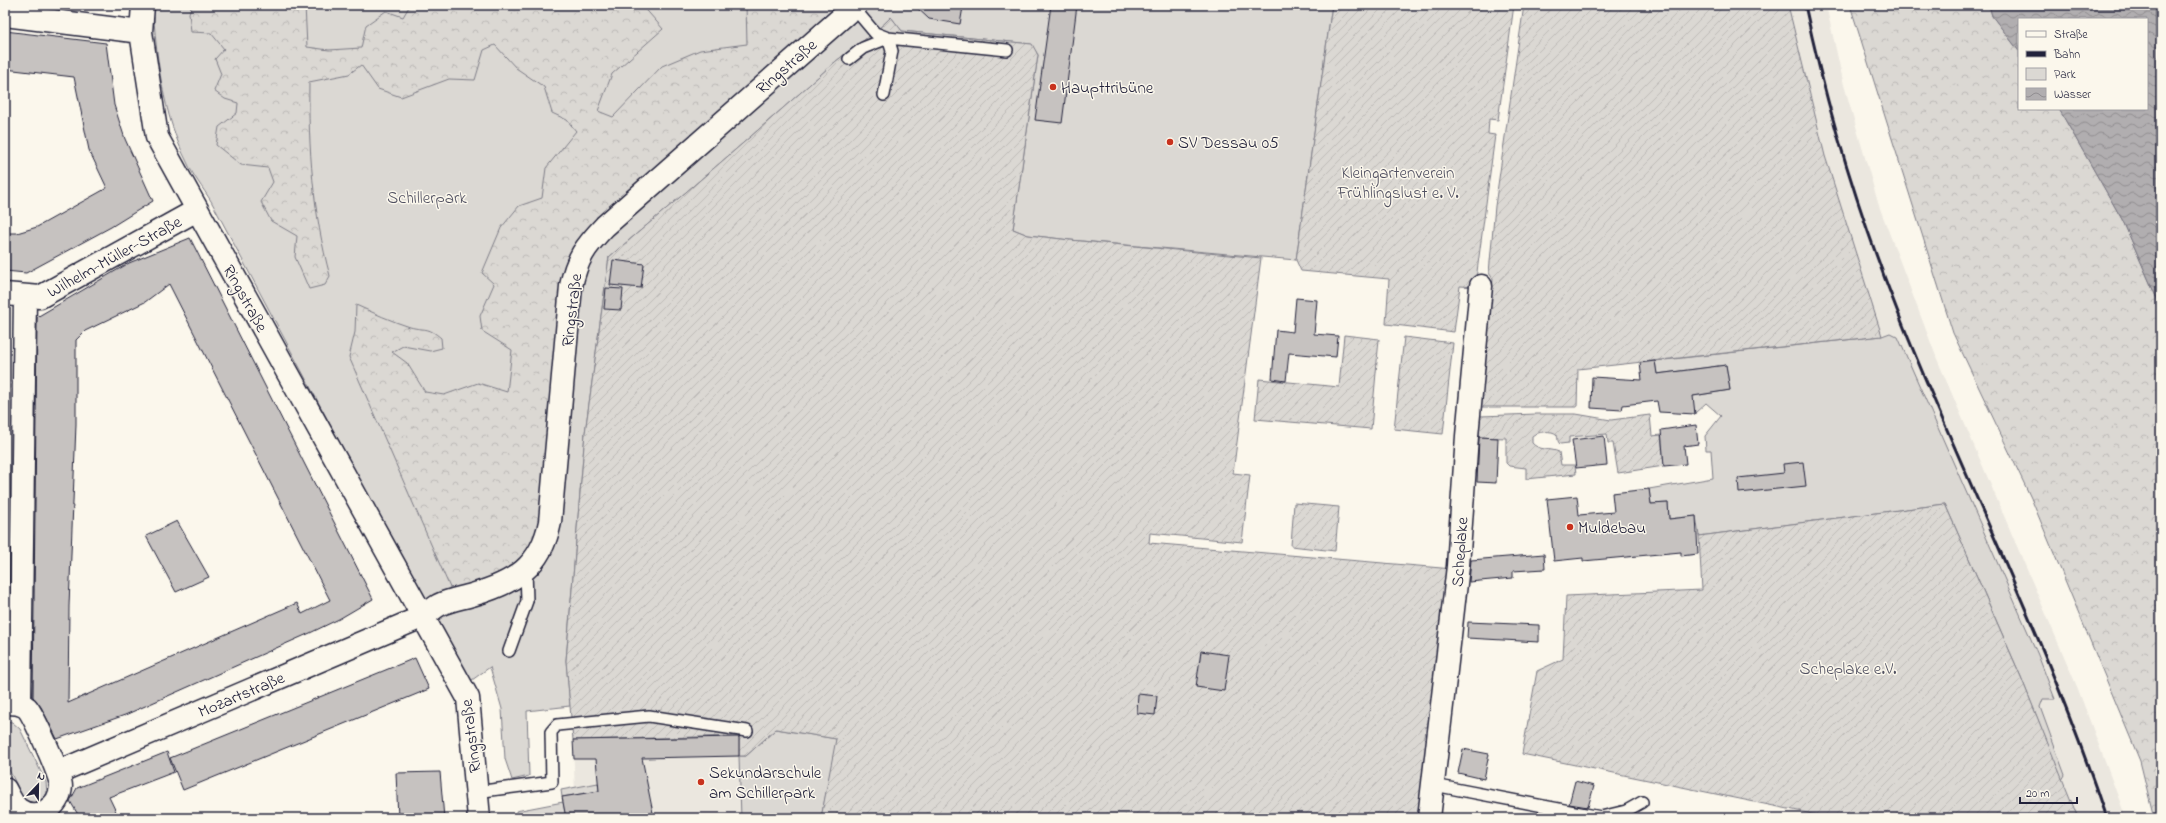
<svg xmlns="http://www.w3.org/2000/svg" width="2166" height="823" viewBox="0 0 2166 823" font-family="'Indie Flower',sans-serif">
<defs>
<pattern id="forest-crowns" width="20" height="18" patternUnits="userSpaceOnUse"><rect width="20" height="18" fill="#dbd8d3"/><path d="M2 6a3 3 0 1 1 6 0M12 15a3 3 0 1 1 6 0" fill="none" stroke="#bcb9b6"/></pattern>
<pattern id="garden-furrows" width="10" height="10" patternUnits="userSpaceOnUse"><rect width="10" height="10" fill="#dbd8d3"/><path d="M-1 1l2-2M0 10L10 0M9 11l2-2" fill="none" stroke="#bcb9b6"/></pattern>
<pattern id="water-waves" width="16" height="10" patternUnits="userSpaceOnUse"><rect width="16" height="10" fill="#b1aeb0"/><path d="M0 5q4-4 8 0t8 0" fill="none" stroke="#908d90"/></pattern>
</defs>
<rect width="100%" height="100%" fill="#fbf7ec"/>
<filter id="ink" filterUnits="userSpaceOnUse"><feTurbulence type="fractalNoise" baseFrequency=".025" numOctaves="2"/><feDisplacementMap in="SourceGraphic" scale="8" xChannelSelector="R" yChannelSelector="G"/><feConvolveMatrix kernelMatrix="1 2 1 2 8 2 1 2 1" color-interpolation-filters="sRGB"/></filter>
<g filter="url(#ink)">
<!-- built -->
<path fill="#ebe7df" d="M 1788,5 L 1826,5 L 1844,85 L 1879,206 L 1937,359 L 2078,689 L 2126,818 L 2078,818 L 1945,504 L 1882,336 L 1825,156 Z
M 776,729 L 821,818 L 566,818 L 562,797 L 575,794 L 573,740 L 739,736 L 739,756 L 746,756 Z"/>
<!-- green -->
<path fill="#dbd8d3" stroke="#7e7d87" d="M 153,5 L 1332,5 L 1296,260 L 1070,240 L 1028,235 L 1013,229 L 1038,55 L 1031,44 L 902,31 L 891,17 C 872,37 848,50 828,68 C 756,133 683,195 609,257 L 585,433 L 566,660 L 570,706 L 527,711 L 529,776 L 512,780 L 505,759 L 502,709 L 490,667 L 468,683 L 211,201 C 203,188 193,176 187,162 C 163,115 156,57 153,5 Z
M 1890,333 L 1898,337 L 2038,655 L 2055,699 L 2043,699 L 2040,707 L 2065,775 L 2062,780 L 2021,677 L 1945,504 L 1699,536 L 1696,516 L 1669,519 L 1668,503 L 1651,504 L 1649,489 L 1713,478 L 1711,450 L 1706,450 L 1705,436 L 1721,416 L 1706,403 L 1695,413 L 1687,397 L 1730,390 L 1726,365 L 1657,374 L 1655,361 L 1882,336 Z
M 5,721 L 12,722 L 20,729 L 46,782 L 47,793 L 41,801 L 33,803 L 24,799 L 5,762 Z
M 776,729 L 837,739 L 821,818 L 741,818 L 739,756 L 746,756 Z
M 598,783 L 599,791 L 562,797 L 561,790 Z
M 563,802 L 566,818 L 517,818 L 516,811 Z"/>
<!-- forest -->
<path fill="url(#forest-crowns)" stroke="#7e7d87" d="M 192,5 L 305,5 L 307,47 L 329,50 L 361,48 L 366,25 L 386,11 L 403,17 L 410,5 L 642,5 L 663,29 L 612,74 L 598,111 L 613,117 L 662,66 L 700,50 L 747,44 L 746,5 L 843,5 L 583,236 L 540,541 L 515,570 L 468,589 L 451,590 L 349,357 L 355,332 L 356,305 C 374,313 391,321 410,327 C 425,331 427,326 441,338 L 442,348 L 430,351 L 403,346 L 392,352 L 407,363 L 425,392 L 444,395 L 478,383 L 507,392 L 512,350 L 482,331 L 480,316 L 494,284 L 482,273 L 501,228 L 519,206 L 542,198 L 546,168 L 576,131 L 567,120 L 552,113 L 544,87 L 516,68 L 495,45 L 484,50 L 475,80 L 449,79 L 401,97 L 378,89 L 361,65 L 349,74 L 309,82 C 308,147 313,213 330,276 L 325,285 L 309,289 L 295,257 L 297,236 L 271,221 L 261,202 L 273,182 L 268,168 L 241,165 L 216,145 L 219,127 L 237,113 L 238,103 L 225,99 L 214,91 L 221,74 L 215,59 L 224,49 L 211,33 L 191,32 L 189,13 Z
M 1850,5 L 1989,5 L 1992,16 L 2019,51 L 2019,109 L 2059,109 L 2123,221 L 2161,308 L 2161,818 L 2154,818 L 2140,761 L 2031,498 L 1953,333 Z"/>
<!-- garden -->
<path fill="url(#garden-furrows)" stroke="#7e7d87" d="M 1332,5 L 1514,5 L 1498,120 L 1489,119 L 1488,134 L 1495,135 L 1475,287 L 1460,286 L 1454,332 L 1386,324 L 1389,279 L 1301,271 L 1296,260 Z
M 1524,5 L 1788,5 L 1825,156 L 1882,336 L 1578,369 L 1577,407 L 1479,407 L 1493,279 L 1489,273 L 1495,206 Z
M 891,17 L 902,31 L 1032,44 L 1038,55 L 1013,229 L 1028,235 L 1070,240 L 1261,258 L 1233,473 L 1250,475 L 1242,542 L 1150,533 L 1149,543 L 1453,569 L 1434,727 L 1425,727 L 1424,738 L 1429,739 L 1423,818 L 821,818 L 836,739 L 776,729 L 746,756 L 739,756 L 739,736 L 573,740 L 566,661 L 585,433 L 609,257 C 683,195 756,133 828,68 C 848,50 872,37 891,17 Z
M 1344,335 L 1379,339 L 1371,429 L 1255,419 L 1259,379 L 1339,387 Z
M 1404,337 L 1453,343 L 1443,434 L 1394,429 Z
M 1537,414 L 1576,414 L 1611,420 L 1650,415 L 1652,436 L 1661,435 L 1664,466 L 1618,473 L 1613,443 L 1608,443 L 1607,434 L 1569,437 L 1569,443 L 1560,444 C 1557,441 1558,438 1557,435 C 1553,429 1536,432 1532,436 L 1532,443 C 1539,451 1550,448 1559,452 L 1561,465 L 1575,465 L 1576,474 L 1526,479 L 1526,468 L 1509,466 L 1506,463 L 1506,438 L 1479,437 L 1480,416 Z
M 1294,503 L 1339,507 L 1335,551 L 1291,546 Z
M 1945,504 L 2021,677 L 2078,818 L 1832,818 L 1522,754 L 1537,671 L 1563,659 L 1566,596 L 1702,590 L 1699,536 Z"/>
<!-- water -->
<path fill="url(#water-waves)" stroke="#787681" d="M 1989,5 L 2153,5 L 2161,16 L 2161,308 L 2123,221 L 2059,109 L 2147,109 L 2147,19 L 2019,19 L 2019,51 L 1992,16 Z"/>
<!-- building -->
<path fill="#c6c2c0" stroke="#22223b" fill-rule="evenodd" d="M 914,5 L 950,5 L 963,7 L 960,24 L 929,19 Z
M 1051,5 L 1077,5 L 1062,123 L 1035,120 Z
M 5,31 L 106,43 L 114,105 L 125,139 L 153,201 L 111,227 L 26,273 L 5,271 L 5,233 L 17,233 L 37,227 L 107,188 L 89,150 L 74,77 L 5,69 Z
M 190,238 L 373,599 L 339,619 L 310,633 L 125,715 L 57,739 L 41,707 L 33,697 L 37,317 L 129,263 ZM 169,284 L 330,600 L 302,614 L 297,603 L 68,703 L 69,606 L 76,424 L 76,340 L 85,331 L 145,302 Z
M 613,260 L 644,264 L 641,288 L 610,285 Z
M 606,288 L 623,289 L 621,310 L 604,309 Z
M 1296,298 L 1317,300 L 1314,334 L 1338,336 L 1336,357 L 1289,353 L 1286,381 L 1272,379 L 1276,330 L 1293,332 Z
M 1655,361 L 1657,374 L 1726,365 L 1730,390 L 1693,396 L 1695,414 L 1659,412 L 1657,401 L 1623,405 L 1622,410 L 1591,408 L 1592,377 L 1642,380 L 1640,363 Z
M 1696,425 L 1698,444 L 1684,446 L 1686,464 L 1664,466 L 1661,430 Z
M 1604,436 L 1607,465 L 1576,468 L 1572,440 Z
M 1479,437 L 1498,438 L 1496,483 L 1477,482 Z
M 1803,462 L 1806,486 L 1739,493 L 1738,478 L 1784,473 L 1783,464 Z
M 1649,489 L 1651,504 L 1668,503 L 1669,519 L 1696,516 L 1698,554 L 1681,556 L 1681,552 L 1583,561 L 1583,558 L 1554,561 L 1547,499 L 1577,496 L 1579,515 L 1614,512 L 1612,493 Z
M 177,521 L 209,577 L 176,592 L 146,536 Z
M 1544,554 L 1545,569 L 1513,571 L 1513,578 L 1469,582 L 1471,560 Z
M 1468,622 L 1539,625 L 1539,642 L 1467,638 Z
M 1201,651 L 1229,655 L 1224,691 L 1196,687 Z
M 415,658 L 429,689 L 183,790 L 170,758 Z
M 1138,694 L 1157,696 L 1155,715 L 1137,713 Z
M 739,737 L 739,756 L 642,758 L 654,818 L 566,818 L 562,797 L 599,791 L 596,759 L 574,759 L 573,740 Z
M 1463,749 L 1489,754 L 1484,779 L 1458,773 Z
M 167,752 L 174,772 L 109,797 L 119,818 L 80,818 L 70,801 L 77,788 Z
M 440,772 L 444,818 L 398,818 L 396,773 Z
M 1575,781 L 1594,786 L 1588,807 L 1569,804 Z"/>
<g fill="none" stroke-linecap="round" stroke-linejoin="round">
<!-- lane casing -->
<g stroke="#22223b" stroke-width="14">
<path id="lane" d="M 853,7 L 875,33 L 888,38 L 1007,50
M 849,59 L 863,48 L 888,38 L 892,51 L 884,95
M 509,651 L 527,601 L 526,570
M 1434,785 L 1601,817 L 1626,811 L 1642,802
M 476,792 L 552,782 L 551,732 L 557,725 L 649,716 L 747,731"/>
</g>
<!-- street casing -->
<g stroke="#22223b" stroke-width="25">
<path id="street" d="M 143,5 L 141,32 L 157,137 L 468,698 L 479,818
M 5,15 L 141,32
M 5,294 L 40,297 L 197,210
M 20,704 L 25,296
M 58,772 L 424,616 C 429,612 434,608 439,605 C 449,600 462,598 472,595 C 514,583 541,567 550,522 L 571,286 C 577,258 585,247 605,226 L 856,5
M 5,789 C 9,796 12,804 18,809 C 37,823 60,807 61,786 C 62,778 33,714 27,708 C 21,703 13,703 7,703
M 1429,818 L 1458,566 L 1467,436 L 1481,286"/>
</g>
<!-- lane -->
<use href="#lane" stroke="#fbf7ec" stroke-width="11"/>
<!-- street -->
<use href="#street" stroke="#fbf7ec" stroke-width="22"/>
<!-- rail -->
<path stroke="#22223b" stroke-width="3" d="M 1805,5 C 1827,109 1858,211 1897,310 C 1964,480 2049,644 2106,818"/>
</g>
</g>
<!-- markers -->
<g fill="#c8321e" stroke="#fbf7ec" stroke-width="1.5">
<circle cx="1053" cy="87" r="4"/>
<circle cx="1170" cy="142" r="4"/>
<circle cx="1570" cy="527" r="4"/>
<circle cx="701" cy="782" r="4"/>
</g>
<g text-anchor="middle" stroke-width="3" stroke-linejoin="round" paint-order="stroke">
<!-- street labels -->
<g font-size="17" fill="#22223b" stroke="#fbf7ec">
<text transform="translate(786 66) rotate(-41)" y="6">Ringstraße</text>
<text transform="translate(114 256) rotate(-29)" y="6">Wilhelm-Müller-Straße</text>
<text transform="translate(246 298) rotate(61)" y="6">Ringstraße</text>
<text transform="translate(571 310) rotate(-83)" y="6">Ringstraße</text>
<text transform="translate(1459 552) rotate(-86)" y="6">Scheplake</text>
<text transform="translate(241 694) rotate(-23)" y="6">Mozartstraße</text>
<text transform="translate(470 736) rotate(-97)" y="6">Ringstraße</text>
</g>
<!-- poi labels -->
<g font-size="17" fill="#22223b" stroke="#fbf7ec" text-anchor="start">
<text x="1061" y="93">Haupttribüne</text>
<text x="1178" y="148">SV Dessau 05</text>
<text x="1578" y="533">Muldebau</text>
<text x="709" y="778">Sekundarschule<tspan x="709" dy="20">am Schillerpark</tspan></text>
</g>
<!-- park labels -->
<g font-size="17" fill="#505061" stroke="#fbf7ec">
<text x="1398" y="178">Kleingartenverein<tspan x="1398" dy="20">Frühlingslust e. V.</tspan></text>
<text x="427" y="203">Schillerpark</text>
<text x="1848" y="674">Scheplake e.V.</text>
</g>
</g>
<!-- margin -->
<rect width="2166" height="823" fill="none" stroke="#fbf7ec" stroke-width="20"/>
<rect x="10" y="10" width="2146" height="803" fill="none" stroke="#22223b" stroke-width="1.5" filter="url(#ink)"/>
<!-- legend -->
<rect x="2018" y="18" width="130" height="92" fill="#fbf7ec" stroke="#a4a2a5"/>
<rect x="2026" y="31" width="20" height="6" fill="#fbf7ec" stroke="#a4a2a5"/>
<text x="2054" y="38" font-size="12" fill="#22223b">Straße</text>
<rect x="2026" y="51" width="20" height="6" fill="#22223b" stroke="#a4a2a5"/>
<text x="2054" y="58" font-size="12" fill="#22223b">Bahn</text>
<rect x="2026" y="68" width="20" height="12" fill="#dbd8d3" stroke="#a4a2a5"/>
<text x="2054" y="78" font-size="12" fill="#22223b">Park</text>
<rect x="2026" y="88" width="20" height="12" fill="url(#water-waves)" stroke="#a4a2a5"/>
<text x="2054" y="98" font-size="12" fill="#22223b">Wasser</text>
<!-- north arrow -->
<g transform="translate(38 785) rotate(22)" stroke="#fbf7ec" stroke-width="3" paint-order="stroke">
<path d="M0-3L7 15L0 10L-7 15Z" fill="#22223b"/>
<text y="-6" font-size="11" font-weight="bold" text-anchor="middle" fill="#22223b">N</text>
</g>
<!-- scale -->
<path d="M2020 797v6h57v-6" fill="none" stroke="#22223b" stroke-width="2"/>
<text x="2026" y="797" font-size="12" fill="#22223b" stroke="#fbf7ec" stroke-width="3" paint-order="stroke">20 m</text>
</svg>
